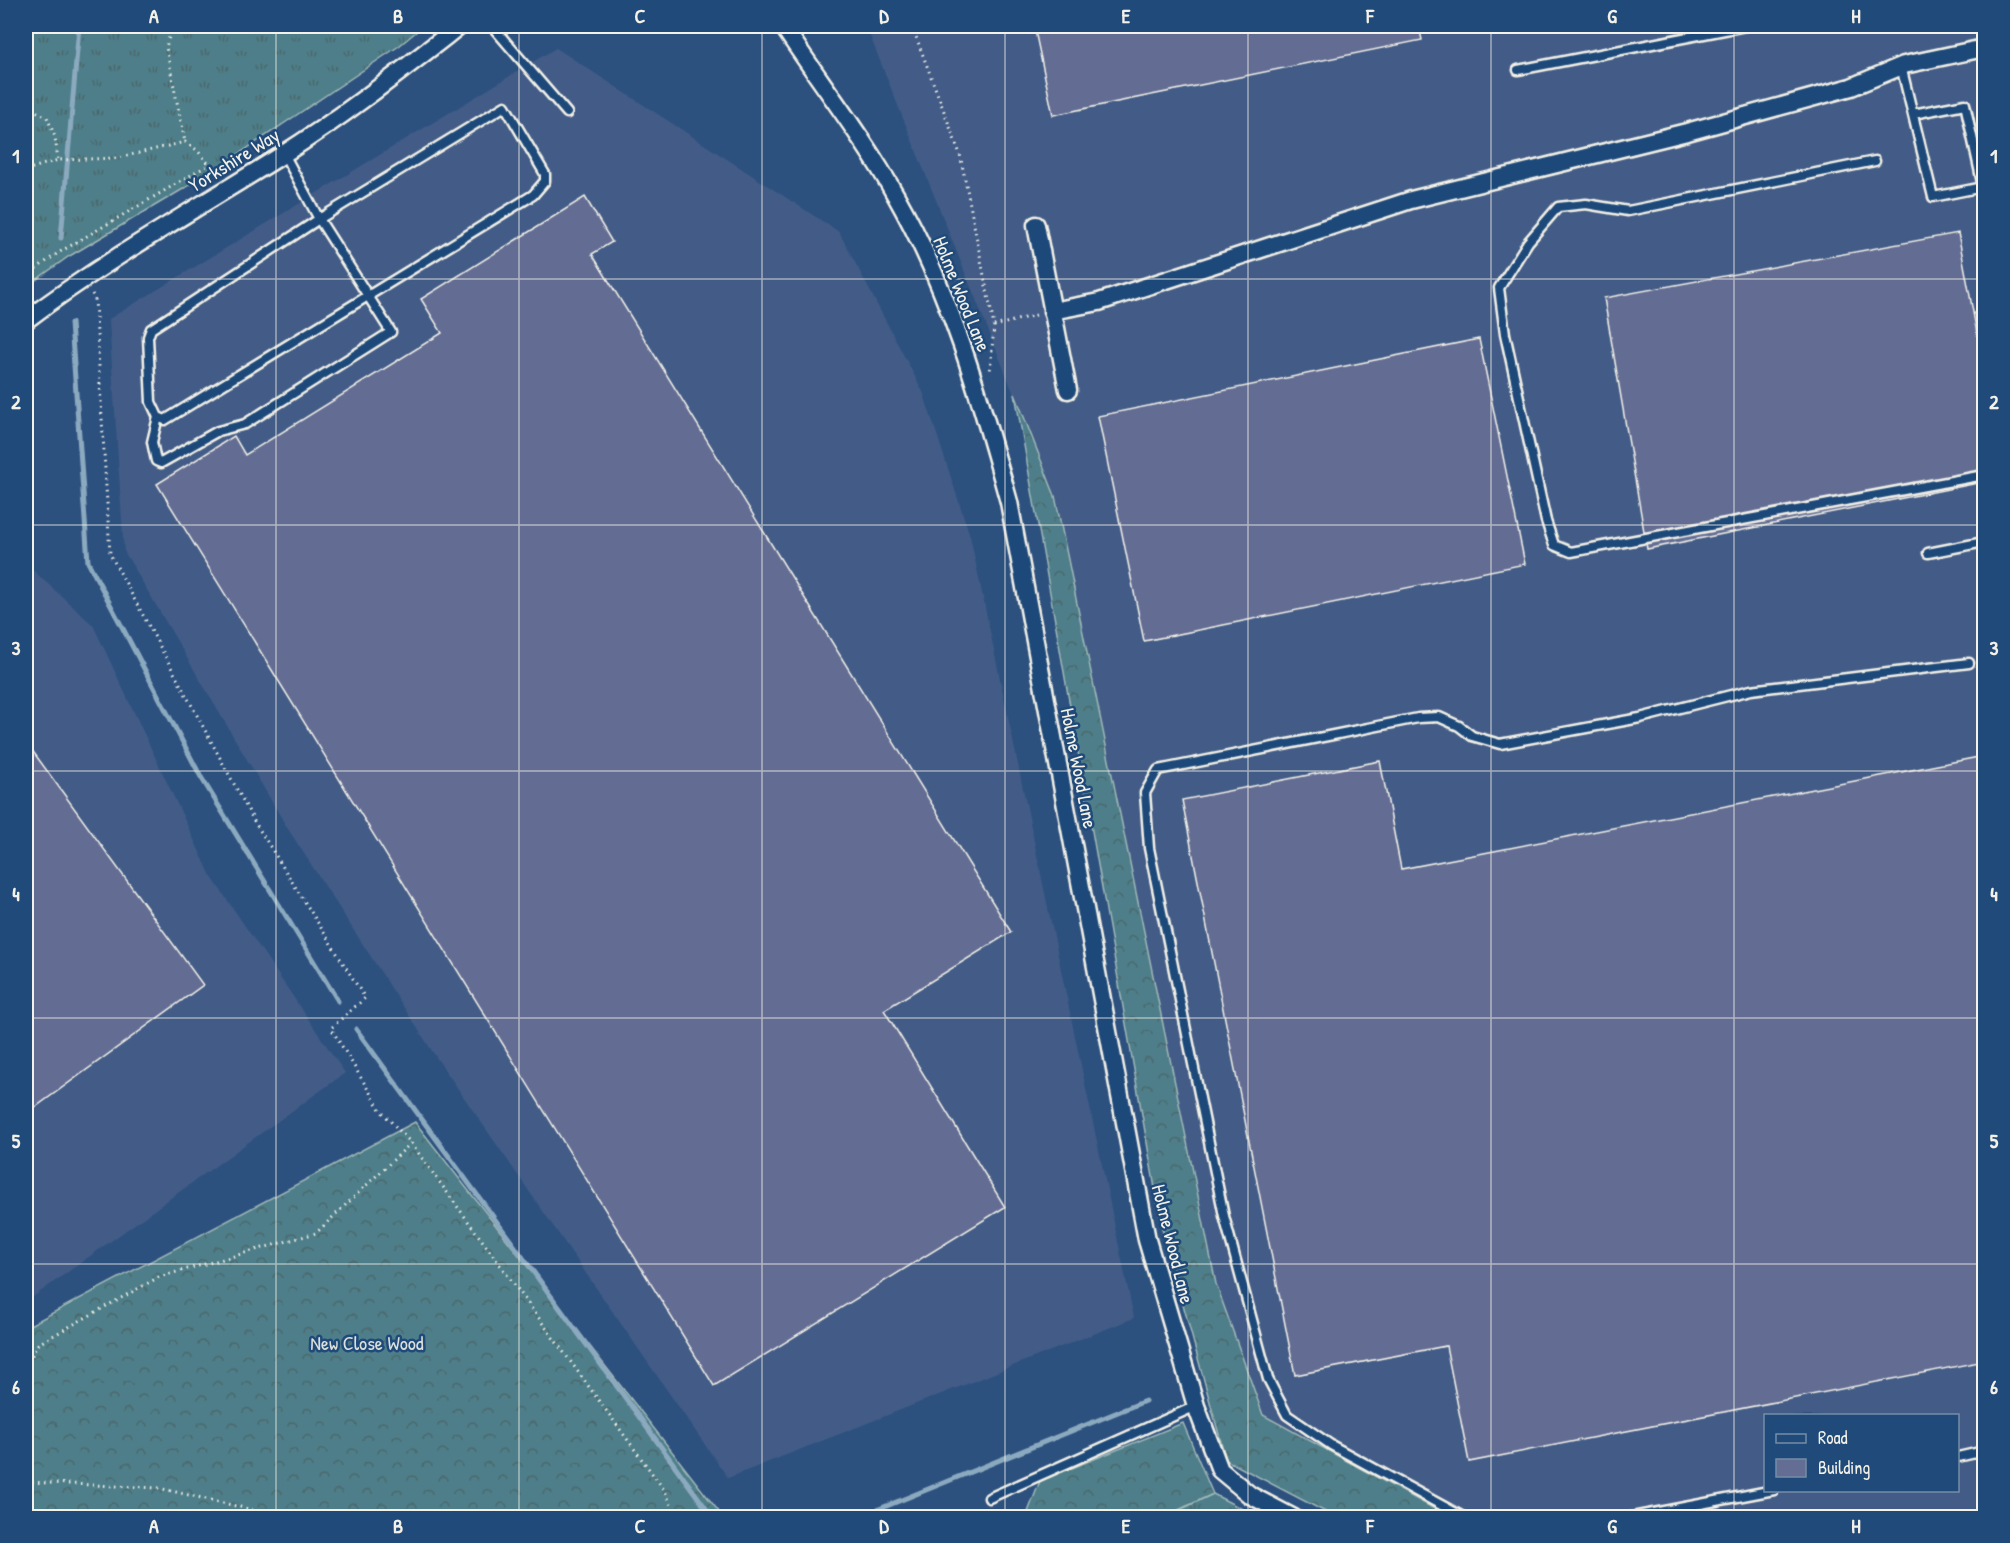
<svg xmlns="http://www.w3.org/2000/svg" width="2010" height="1543" viewBox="0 0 2010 1543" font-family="'Patrick Hand',sans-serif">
<defs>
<pattern id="grass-tufts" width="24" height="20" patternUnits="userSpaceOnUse" patternTransform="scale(1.5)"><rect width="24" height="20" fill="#4e7e89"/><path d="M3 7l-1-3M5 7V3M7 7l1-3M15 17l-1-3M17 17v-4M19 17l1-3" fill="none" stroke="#4c666b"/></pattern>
<pattern id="forest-crowns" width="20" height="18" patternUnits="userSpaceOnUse" patternTransform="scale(1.5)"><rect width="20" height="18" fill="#4e7e89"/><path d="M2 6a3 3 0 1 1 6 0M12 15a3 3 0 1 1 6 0" fill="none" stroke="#4c666b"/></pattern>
</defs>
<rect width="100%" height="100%" fill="#2d517f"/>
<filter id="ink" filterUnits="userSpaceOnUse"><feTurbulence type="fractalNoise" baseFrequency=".0167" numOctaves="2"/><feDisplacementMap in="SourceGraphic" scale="12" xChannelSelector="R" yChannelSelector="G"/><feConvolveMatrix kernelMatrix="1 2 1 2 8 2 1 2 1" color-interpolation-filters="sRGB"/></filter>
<g filter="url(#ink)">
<!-- built -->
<path fill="#425c87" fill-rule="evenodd" d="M 866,26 L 1984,26 L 1984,1517 L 1449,1517 L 1263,1415 L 1216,1284 L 1055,496 ZM 1766,1416 L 1958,1416 L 1958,1490 L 1766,1490 Z
M 556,48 L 839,232 L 923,392 L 970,536 L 1134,1318 L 728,1478 L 438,1060 L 288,829 L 124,551 L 109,319 Z
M 26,564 L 93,625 L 211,876 L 345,1073 L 26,1302 Z"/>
<!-- grass -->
<path fill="url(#grass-tufts)" stroke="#a1b8b8" stroke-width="1.5" d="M 26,26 L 423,26 L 399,46 L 212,172 L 68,257 L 26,287 Z
M 1213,1494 L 1258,1517 L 1163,1518 Z"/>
<!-- forest -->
<path fill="url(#forest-crowns)" stroke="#a1b8b8" stroke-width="1.5" d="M 1015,394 L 1055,496 L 1216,1284 L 1263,1415 L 1449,1517 L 1335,1517 L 1226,1460 L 1162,1228 Z
M 415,1122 L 723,1517 L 26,1517 L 26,1327 Z
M 1183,1423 L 1213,1494 L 1163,1517 L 1030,1517 L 1028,1512 L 1040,1481 Z"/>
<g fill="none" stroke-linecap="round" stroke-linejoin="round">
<!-- stream -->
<path stroke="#8caabf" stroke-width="5" d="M 61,238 L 79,26
M 71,323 L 88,562 L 201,777 L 338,1001
M 356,1029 L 713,1518
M 857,1518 L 1145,1401"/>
</g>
<!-- building -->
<path fill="#646d94" stroke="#f4f1e8" stroke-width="1.5" d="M 1034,26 L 1419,26 L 1422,40 L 1053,115 Z
M 585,197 L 612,242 L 592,254 L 1011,932 L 884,1010 L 1005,1207 L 714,1386 L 157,484 L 234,436 L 245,455 L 442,333 L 421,299 Z
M 1958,233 L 1984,370 L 1984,482 L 1647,549 L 1604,298 Z
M 1479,339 L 1525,564 L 1144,641 L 1098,416 Z
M 26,742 L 203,985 L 26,1114 Z
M 1984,756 L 1984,1361 L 1469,1462 L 1446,1346 L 1295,1375 L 1182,800 L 1380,761 L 1401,869 Z"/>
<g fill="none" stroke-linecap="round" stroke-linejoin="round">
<!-- lane casing -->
<g stroke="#f4f1e8" stroke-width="13">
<path id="lane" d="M 492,26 L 567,113
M 1901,66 L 1933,197 L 1983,187 L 1984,192
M 1518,70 L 1745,26
M 505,106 L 545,174 L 545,181 L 533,195 L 165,420 L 158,417 L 151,402 L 148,337 L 151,329 L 319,219 Z
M 1913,114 L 1965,104 L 1983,187
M 1875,161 L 1628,211 L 1586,204 L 1558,207 L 1528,242 L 1499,288 L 1505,334 L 1546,521 L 1554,545 L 1571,552 L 1984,475
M 158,417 L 152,442 L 156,461 L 161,463 L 218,431 L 245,424 L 391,332 L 319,219 L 284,154
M 1928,553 L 1984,542
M 26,626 L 27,629
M 1958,1457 L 1984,1451
M 989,1498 L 1196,1406
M 1465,1518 L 1331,1445 L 1287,1415 L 1268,1379 L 1224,1216 L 1149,848 L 1145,793 L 1158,770 L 1418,718 L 1439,717 L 1459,726 L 1472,736 L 1500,744 L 1640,718 L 1751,690 L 1969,663
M 1627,1518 L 1774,1490"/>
</g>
<!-- street casing -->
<g stroke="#f4f1e8" stroke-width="21">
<path id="street" d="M 783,26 C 820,82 863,137 896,196 C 950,291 980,397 1009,502 L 1147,1240 L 1196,1406 L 1220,1470 L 1250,1495 L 1294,1518
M 1036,225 L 1068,390
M 1052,311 L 1099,302 L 1411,200 L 1687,132 L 1851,87 L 1904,65 L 1984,48
M 26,320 C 107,259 196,209 282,155 C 344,116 401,71 459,26"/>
</g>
<!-- path -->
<path stroke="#f4f1e8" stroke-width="3" stroke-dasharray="1.5 4.5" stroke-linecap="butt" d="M 172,26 L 166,47 L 185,142
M 912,26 L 960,154 L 994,326 L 990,372
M 26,106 L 47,117 L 55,137 L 58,160
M 26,170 L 58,160 L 118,158 L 185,142 L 197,150 L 218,175
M 26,276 L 58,253 L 210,164
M 92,294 L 95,299 L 110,554 L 254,821 L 365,998 L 331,1028 L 381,1111 L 411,1143 L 665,1491 L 677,1518
M 994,326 L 1036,315
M 26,1366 L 38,1344 L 159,1277 L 316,1233 L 411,1143
M 26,1482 L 159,1488 L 287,1518"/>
<!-- lane -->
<use href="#lane" stroke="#1f4a7a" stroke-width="8"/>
<!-- street -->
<use href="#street" stroke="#1f4a7a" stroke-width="16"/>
</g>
</g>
<!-- grid -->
<path fill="none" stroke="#f4f1e8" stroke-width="1.5" stroke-opacity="0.55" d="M 276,26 L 276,1518M 519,26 L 519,1518M 762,26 L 762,1518M 1005,26 L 1005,1518M 1248,26 L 1248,1518M 1491,26 L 1491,1518M 1734,26 L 1734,1518M 26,279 L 1984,279M 26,525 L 1984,525M 26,771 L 1984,771M 26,1018 L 1984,1018M 26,1264 L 1984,1264"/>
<g text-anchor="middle" stroke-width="5" stroke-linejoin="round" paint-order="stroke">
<!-- street labels -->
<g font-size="20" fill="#f4f1e8" stroke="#1f4a7a">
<text transform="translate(234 160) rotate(-32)" y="7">Yorkshire Way</text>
<text transform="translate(962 294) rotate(68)" y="7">Holme Wood Lane</text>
<text transform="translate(1079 768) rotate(79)" y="7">Holme Wood Lane</text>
<text transform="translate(1173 1244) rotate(76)" y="7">Holme Wood Lane</text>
</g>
<!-- park labels -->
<g font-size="20" fill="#dbe0da" stroke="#1f4a7a">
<text x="367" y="1350">New Close Wood</text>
</g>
</g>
<!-- margin -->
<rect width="2010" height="1543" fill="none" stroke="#1f4a7a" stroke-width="66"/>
<!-- legend -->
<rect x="1764" y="1414" width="195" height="78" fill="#1f4a7a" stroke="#748da6" stroke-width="1.5"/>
<rect x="1776" y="1434" width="30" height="9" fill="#1f4a7a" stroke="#748da6" stroke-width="1.5"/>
<text x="1818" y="1444" font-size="18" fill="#f4f1e8">Road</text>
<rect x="1776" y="1459" width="30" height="18" fill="#646d94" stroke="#748da6" stroke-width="1.5"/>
<text x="1818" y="1474" font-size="18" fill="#f4f1e8">Building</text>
<rect x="33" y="33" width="1944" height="1477" fill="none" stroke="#f4f1e8" stroke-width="2"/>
<g font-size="20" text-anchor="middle" font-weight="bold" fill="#f4f1e8">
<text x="154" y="23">A</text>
<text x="398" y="23">B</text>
<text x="640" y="23">C</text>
<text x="884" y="23">D</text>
<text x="1126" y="23">E</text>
<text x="1370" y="23">F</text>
<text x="1612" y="23">G</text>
<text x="1856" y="23">H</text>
<text x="16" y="163">1</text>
<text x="1994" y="163">1</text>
<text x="16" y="409">2</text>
<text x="1994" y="409">2</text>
<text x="16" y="655">3</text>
<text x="1994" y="655">3</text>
<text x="16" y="901">4</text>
<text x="1994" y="901">4</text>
<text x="16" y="1148">5</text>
<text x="1994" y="1148">5</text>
<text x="16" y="1394">6</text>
<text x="1994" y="1394">6</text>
<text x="154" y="1533">A</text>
<text x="398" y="1533">B</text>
<text x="640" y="1533">C</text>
<text x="884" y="1533">D</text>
<text x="1126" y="1533">E</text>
<text x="1370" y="1533">F</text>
<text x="1612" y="1533">G</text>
<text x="1856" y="1533">H</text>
</g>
</svg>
